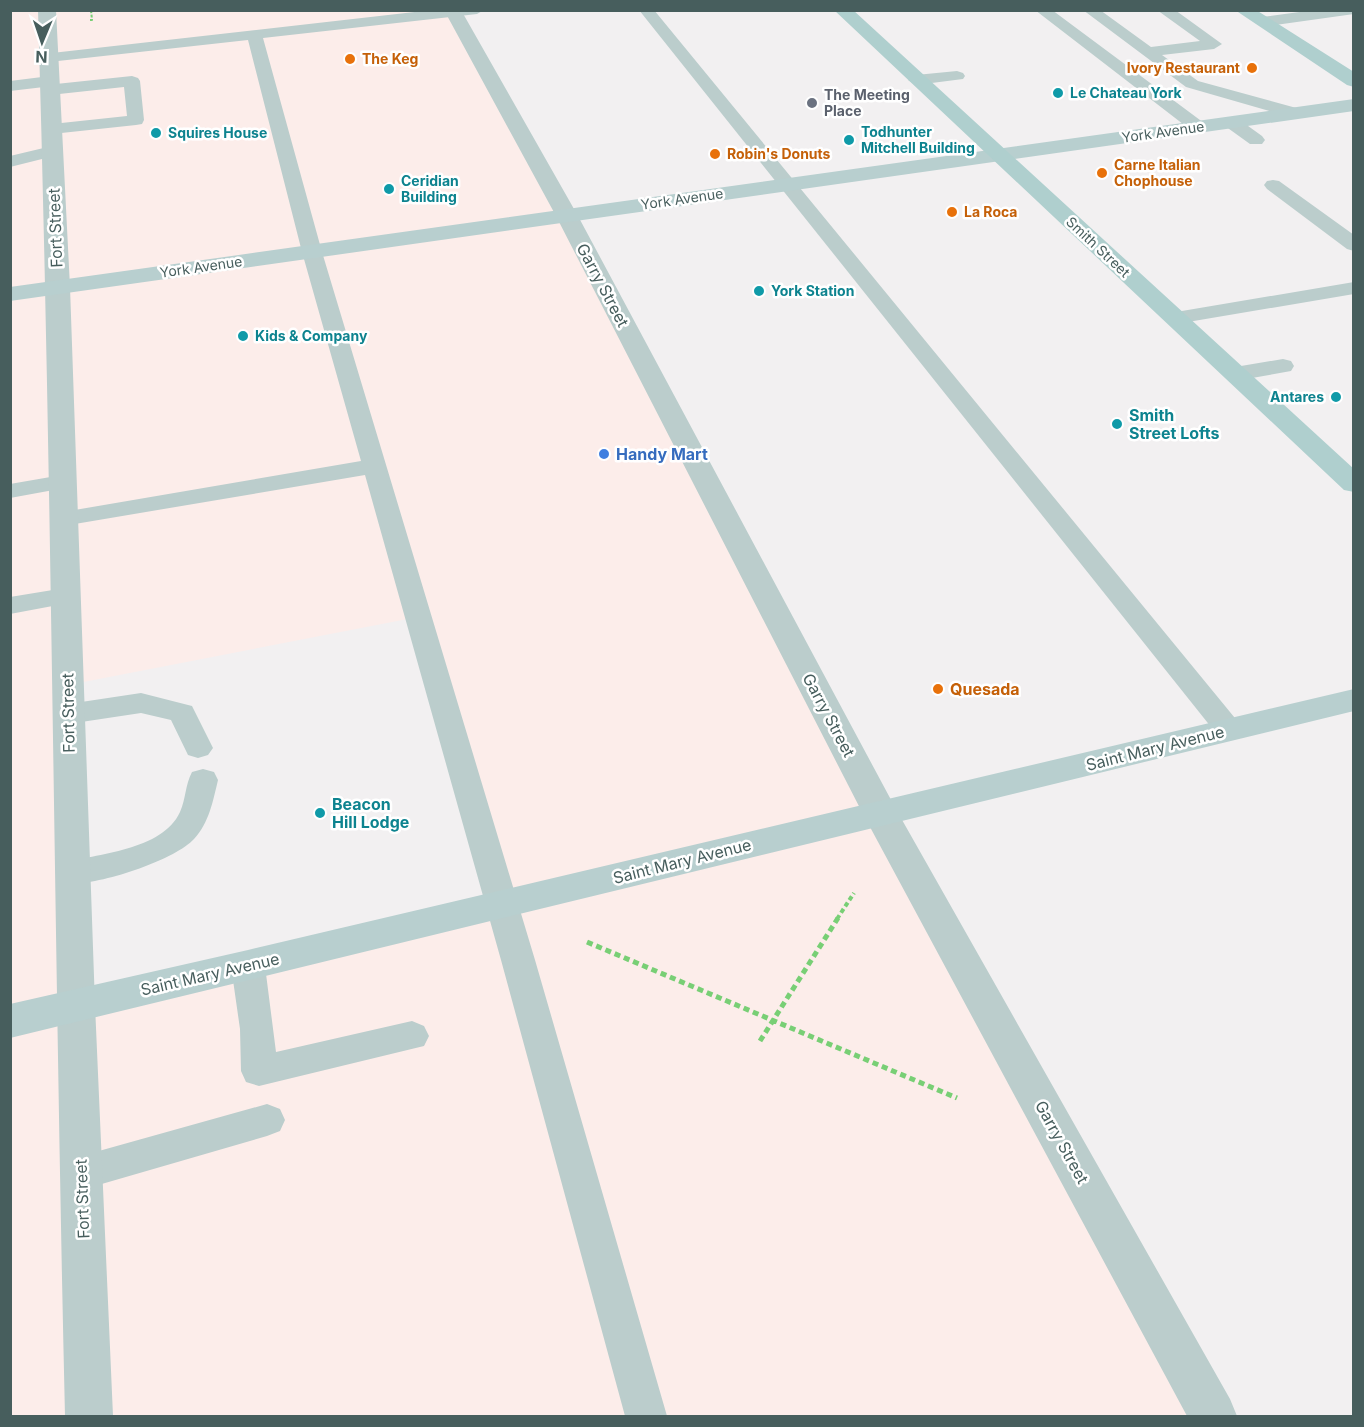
<svg xmlns="http://www.w3.org/2000/svg" width="1364" height="1427" viewBox="0 0 1364 1427" font-family="Inter,sans-serif">
<rect width="100%" height="100%" fill="#f2f0f1"/>
<!-- commercial -->
<path fill="#fcedea" fill-rule="evenodd" d="M 10,11 L 452,11 L 913,869 L 1213,1416 L 11,1416 ZM 418,617 L 501,905 L 76,1005 L 68,685 Z"/>
<g fill="none" stroke-linecap="round" stroke-linejoin="round">
<!-- path-far2 -->
<path stroke="#78cf75" stroke-width="2" stroke-dasharray="3 1.5" stroke-linecap="butt" d="M 90,20 L 92,20 L 91,10"/>
<!-- path-far1 -->
<path stroke="#78cf75" stroke-width="4" stroke-dasharray="4.5 3" stroke-linecap="butt" d="M 837,919 L 854,893"/>
<!-- path -->
<path stroke="#78cf75" stroke-width="5" stroke-dasharray="6 4" stroke-linecap="butt" d="M 587,942 L 957,1098
M 760,1041 L 838,918"/>
<!-- service -->
<path fill="#bbcdcc" fill-rule="evenodd" d="M 432,10 L 484,10 L 477,14 L 263,38 L 322,252 L 535,960 L 667,1416 L 625,1416 L 501,960 L 365,475 L 63,526 L 54,524 L 51,519 L 54,514 L 63,512 L 361,461 L 302,252 L 248,40 L 49,62 L 41,57 L 43,54 Z
M 639,10 L 654,10 L 1239,723 L 1243,730 L 1239,737 L 1229,740 L 1219,737 Z
M 1035,10 L 1052,10 L 1204,123 L 1207,127 L 1204,131 L 1192,131 Z
M 1083,10 L 1100,10 L 1151,47 L 1200,41 L 1157,10 L 1175,10 L 1222,44 L 1214,49 L 1162,55 L 1198,81 L 1300,109 L 1302,113 L 1294,118 L 1186,87 Z
M 1314,10 L 1354,10 L 1354,14 L 1262,27 L 1254,22 L 1262,17 Z
M 957,71 L 963,73 L 965,76 L 963,79 L 916,85 L 908,80 L 916,75 Z
M 50,76 L 58,81 L 56,84 L 132,76 L 138,78 L 140,81 L 144,120 L 142,124 L 136,125 L 52,134 L 46,133 L 43,129 L 46,125 L 52,124 L 127,116 L 124,87 L 50,95 L 44,93 L 42,90 L 44,87 L 10,91 L 10,81 Z
M 1231,117 L 1237,118 L 1262,136 L 1265,140 L 1262,144 L 1250,144 L 1225,126 L 1222,122 L 1225,118 Z
M 52,146 L 58,147 L 61,151 L 58,155 L 10,167 L 10,156 Z
M 1273,180 L 1279,181 L 1354,235 L 1354,251 L 1347,249 L 1267,189 L 1264,185 L 1267,181 Z
M 1354,282 L 1354,294 L 1176,324 L 1169,322 L 1166,318 L 1169,314 L 1176,312 Z
M 1283,359 L 1291,361 L 1294,366 L 1291,371 L 1235,381 L 1227,379 L 1224,374 L 1227,369 L 1235,367 Z
M 62,475 L 70,477 L 74,482 L 70,487 L 10,498 L 10,484 Z
M 65,588 L 74,590 L 78,596 L 74,602 L 10,614 L 10,597 Z
M 141,693 L 192,706 L 213,748 L 208,755 L 198,758 L 188,755 L 171,720 L 141,713 L 68,724 L 58,721 L 54,714 L 58,707 L 68,704 Z
M 203,769 L 214,772 L 218,780 C 213,801 209,823 194,839 C 174,861 88,890 61,882 L 56,873 L 61,864 C 97,853 162,851 180,812 C 186,799 185,785 192,772 Z
M 248,952 L 260,956 L 265,966 L 276,1052 L 412,1021 L 424,1026 L 429,1036 L 424,1046 L 259,1086 L 246,1082 L 241,1071 L 240,1029 L 231,966 L 236,956 Z
M 267,1104 L 280,1109 L 285,1120 L 280,1131 L 267,1136 L 81,1190 L 68,1185 L 62,1173 L 68,1161 L 81,1156 Z"/>
<!-- tertiary -->
<path fill="#bbcdcc" fill-rule="evenodd" d="M 38,10 L 56,10 L 70,287 L 95,1005 L 113,1416 L 65,1416 C 54,948 52,479 38,10 Z
M 444,10 L 461,10 L 578,216 L 897,811 L 1230,1399 L 1237,1416 L 1187,1416 L 863,814 L 556,216 Z"/>
<!-- secondary -->
<path fill="#b8cfcf" fill-rule="evenodd" d="M 1354,99 L 1354,111 L 10,301 L 10,287 Z
M 1354,689 L 1354,711 L 10,1038 L 10,1004 L 248,950 Z"/>
<!-- primary -->
<path fill="#afcfce" fill-rule="evenodd" d="M 834,10 L 853,10 L 1354,469 L 1354,492 L 1344,490 Z
M 1235,10 L 1256,10 L 1354,72 L 1354,87 L 1347,85 Z"/>
</g>
<!-- markers -->
<g fill="#e8710a" stroke="#fff" stroke-width="2">
<circle cx="350" cy="59" r="6"/>
<circle cx="1252" cy="68" r="6"/>
<circle cx="715" cy="154" r="6"/>
<circle cx="1102" cy="173" r="6"/>
<circle cx="952" cy="212" r="6"/>
<circle cx="938" cy="689" r="6"/>
</g>
<g fill="#0f9aa8" stroke="#fff" stroke-width="2">
<circle cx="1058" cy="93" r="6"/>
<circle cx="156" cy="133" r="6"/>
<circle cx="849" cy="140" r="6"/>
<circle cx="389" cy="189" r="6"/>
<circle cx="759" cy="291" r="6"/>
<circle cx="243" cy="336" r="6"/>
<circle cx="1336" cy="397" r="6"/>
<circle cx="1117" cy="424" r="6"/>
<circle cx="320" cy="813" r="6"/>
</g>
<circle fill="#6b7280" stroke="#fff" stroke-width="2" cx="812" cy="103" r="6"/>
<circle fill="#3f7fe0" stroke="#fff" stroke-width="2" cx="604" cy="454" r="6"/>
<g text-anchor="middle" stroke-width="5" stroke-linejoin="round" paint-order="stroke">
<!-- far-food labels -->
<g font-size="14" font-weight="bold" fill="#c56008" stroke="#fff" text-anchor="start">
<text x="362" y="64">The Keg</text>
<text x="1240" y="73" text-anchor="end">Ivory Restaurant</text>
<text x="727" y="159">Robin's Donuts</text>
<text x="1114" y="170">Carne Italian<tspan x="1114" dy="16">Chophouse</tspan></text>
<text x="964" y="217">La Roca</text>
</g>
<!-- far-culture labels -->
<g font-size="14" font-weight="bold" fill="#0d838f" stroke="#fff" text-anchor="start">
<text x="1070" y="98">Le Chateau York</text>
<text x="861" y="137">Todhunter<tspan x="861" dy="16">Mitchell Building</tspan></text>
<text x="168" y="138">Squires House</text>
<text x="401" y="186">Ceridian<tspan x="401" dy="16">Building</tspan></text>
<text x="771" y="296">York Station</text>
<text x="255" y="341">Kids &amp; Company</text>
<text x="1324" y="402" text-anchor="end">Antares</text>
</g>
<!-- far-worship labels -->
<g font-size="14" font-weight="bold" fill="#5b616d" stroke="#fff" text-anchor="start">
<text x="824" y="100">The Meeting<tspan x="824" dy="16">Place</tspan></text>
</g>
<!-- far-street labels -->
<g font-size="14" fill="#475e5d" stroke="#fff">
<text transform="translate(1163 132) rotate(-8)" y="5">York Avenue</text>
<text transform="translate(682 199) rotate(-8)" y="5">York Avenue</text>
<text transform="translate(1098 247) rotate(43)" y="5">Smith Street</text>
<text transform="translate(201 267) rotate(-8)" y="5">York Avenue</text>
</g>
<!-- street labels -->
<g font-size="16" fill="#475e5d" stroke="#fff">
<text transform="translate(55 228) rotate(-92)" y="6">Fort Street</text>
<text transform="translate(603 285) rotate(62)" y="6">Garry Street</text>
<text transform="translate(68 713) rotate(-91)" y="6">Fort Street</text>
<text transform="translate(829 715) rotate(62)" y="6">Garry Street</text>
<text transform="translate(1155 748) rotate(-14)" y="6">Saint Mary Avenue</text>
<text transform="translate(682 861) rotate(-14)" y="6">Saint Mary Avenue</text>
<text transform="translate(210 974) rotate(-13)" y="6">Saint Mary Avenue</text>
<text transform="translate(1062 1142) rotate(61)" y="6">Garry Street</text>
<text transform="translate(82 1199) rotate(-92)" y="6">Fort Street</text>
</g>
<!-- culture labels -->
<g font-size="16" font-weight="bold" fill="#0d838f" stroke="#fff" text-anchor="start">
<text x="1129" y="421">Smith<tspan x="1129" dy="18">Street Lofts</tspan></text>
<text x="332" y="810">Beacon<tspan x="332" dy="18">Hill Lodge</tspan></text>
</g>
<!-- shop labels -->
<g font-size="16" font-weight="bold" fill="#366cbe" stroke="#fff" text-anchor="start">
<text x="616" y="460">Handy Mart</text>
</g>
<!-- food labels -->
<g font-size="16" font-weight="bold" fill="#c56008" stroke="#fff" text-anchor="start">
<text x="950" y="695">Quesada</text>
</g>
</g>
<!-- border -->
<rect width="1364" height="1427" fill="none" stroke="#475e5d" stroke-width="24"/>
<!-- north arrow -->
<g transform="translate(42 42) rotate(182)" stroke="#ffffff" stroke-width="4.5" paint-order="stroke">
<path d="M0-4.5L10 22L0 15L-10 22Z" fill="#475e5d"/>
<text y="-9" font-size="16" font-weight="bold" text-anchor="middle" fill="#475e5d">N</text>
</g>
</svg>
